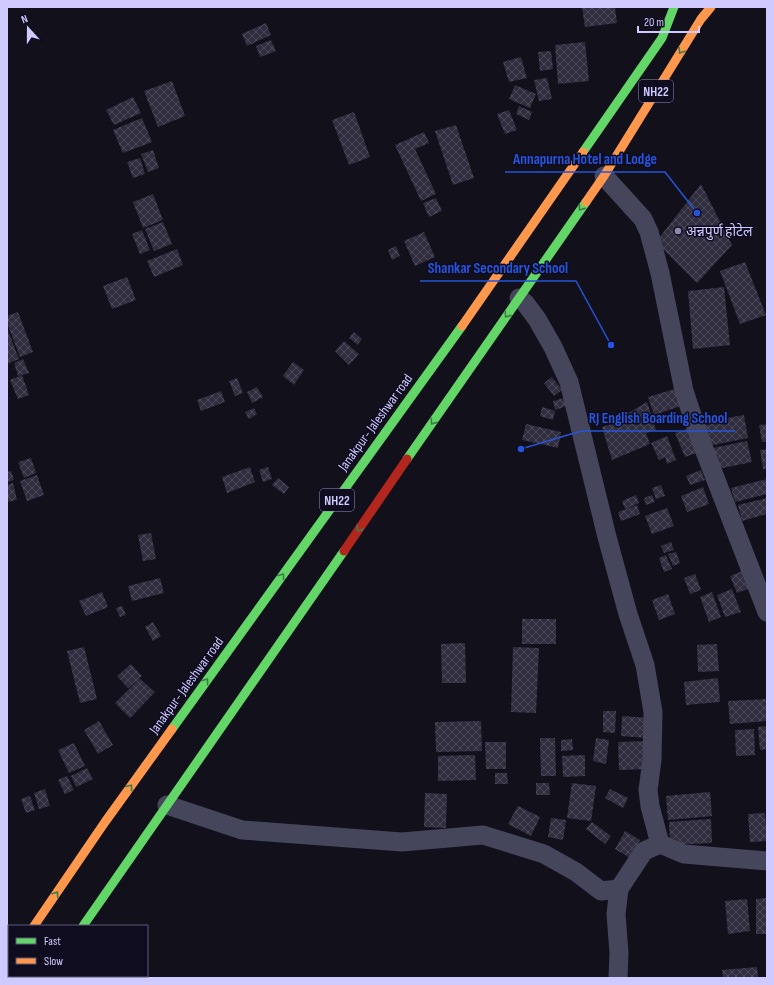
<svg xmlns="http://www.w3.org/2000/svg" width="774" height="985" viewBox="0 0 774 985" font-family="'Sofia Sans Condensed','Noto Sans Devanagari',sans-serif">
<defs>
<pattern id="building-cross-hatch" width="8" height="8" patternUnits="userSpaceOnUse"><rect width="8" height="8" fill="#302d3e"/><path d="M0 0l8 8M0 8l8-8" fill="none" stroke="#4d4a5b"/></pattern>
</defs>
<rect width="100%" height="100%" fill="#12101b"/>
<!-- building -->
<path fill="url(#building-cross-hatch)" d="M 582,7 L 615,7 L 617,23 L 585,27 Z
M 266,23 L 271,35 L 247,46 L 242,34 Z
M 271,40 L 276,51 L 260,57 L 256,46 Z
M 585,42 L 589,81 L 558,84 L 555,45 Z
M 551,51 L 553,69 L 540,71 L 538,52 Z
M 521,57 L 527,78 L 509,82 L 503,62 Z
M 547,78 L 552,99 L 539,101 L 534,80 Z
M 172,81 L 185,116 L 158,127 L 144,91 Z
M 515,85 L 536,94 L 530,108 L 509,99 Z
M 133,97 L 141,113 L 114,125 L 106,110 Z
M 519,106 L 532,112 L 529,120 L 516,114 Z
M 509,110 L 517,130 L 505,134 L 497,114 Z
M 354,112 L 370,157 L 349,165 L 332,120 Z
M 142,118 L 152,142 L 123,153 L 113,130 Z
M 456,125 L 474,178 L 453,185 L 435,131 Z
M 424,132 L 429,143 L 415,149 L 436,194 L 421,201 L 395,145 Z
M 153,150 L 159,168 L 148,172 L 141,154 Z
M 140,158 L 145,174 L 133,178 L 127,162 Z
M 701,184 L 732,245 L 697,283 L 656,242 Z
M 153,194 L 163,220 L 143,228 L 133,202 Z
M 436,198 L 442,211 L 429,217 L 423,203 Z
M 163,222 L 172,244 L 154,251 L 145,229 Z
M 142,230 L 150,250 L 140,254 L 132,234 Z
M 424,232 L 435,257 L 415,266 L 404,241 Z
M 396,246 L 400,256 L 392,260 L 388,250 Z
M 177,249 L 183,265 L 154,277 L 147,261 Z
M 745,262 L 766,315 L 740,324 L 720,271 Z
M 127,277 L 136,300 L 112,309 L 103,286 Z
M 724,287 L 730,345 L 693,349 L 688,291 Z
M 18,312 L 33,352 L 20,357 L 7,323 L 7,316 Z
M 7,328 L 19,359 L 7,364 Z
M 354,332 L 362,339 L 358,345 L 349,338 Z
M 344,341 L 359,354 L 349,365 L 335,351 Z
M 23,359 L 29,373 L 18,376 L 14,363 Z
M 293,362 L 304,370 L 294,385 L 283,376 Z
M 22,375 L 29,395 L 18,399 L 10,380 Z
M 552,377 L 562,390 L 554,396 L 544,383 Z
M 237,378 L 243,393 L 235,396 L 229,381 Z
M 257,387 L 263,397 L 252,403 L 247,392 Z
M 681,387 L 687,404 L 654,415 L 648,397 Z
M 221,391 L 225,402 L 201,411 L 197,400 Z
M 568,397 L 570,405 L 555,410 L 553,401 Z
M 647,402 L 656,430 L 646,433 L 650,444 L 612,460 L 602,427 L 615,423 L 616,427 L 626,423 L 623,416 Z
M 542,407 L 555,411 L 553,420 L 540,416 Z
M 254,408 L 257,414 L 249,419 L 245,412 Z
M 744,415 L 748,438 L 708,446 L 704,422 Z
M 526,424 L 561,432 L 558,448 L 522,440 Z
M 767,424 L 767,442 L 762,442 L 759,425 Z
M 690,428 L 699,452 L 685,457 L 675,433 Z
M 667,436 L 676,460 L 667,464 L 665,457 L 659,460 L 651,443 Z
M 747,441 L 752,462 L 713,470 L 708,449 Z
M 767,449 L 767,469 L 763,469 L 760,450 Z
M 31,458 L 36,473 L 24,478 L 18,462 Z
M 250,467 L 255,482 L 227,493 L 222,477 Z
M 268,467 L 272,479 L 263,482 L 259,470 Z
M 701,470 L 705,480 L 690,485 L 686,476 Z
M 11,471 L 14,480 L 7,482 L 7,472 Z
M 37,475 L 44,495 L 27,501 L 20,481 Z
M 278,478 L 289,487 L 284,494 L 272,485 Z
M 767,479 L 767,494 L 735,502 L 731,488 Z
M 13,483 L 17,500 L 7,502 L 7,485 Z
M 661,485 L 665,496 L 656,499 L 652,488 Z
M 703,487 L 709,504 L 687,512 L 681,496 Z
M 636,495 L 639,503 L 625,509 L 622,501 Z
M 652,495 L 655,502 L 646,505 L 644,498 Z
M 767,498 L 767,514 L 742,521 L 738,505 Z
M 637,505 L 640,514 L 621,521 L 618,512 Z
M 667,508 L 674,526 L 652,534 L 645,516 Z
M 151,533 L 156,559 L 143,561 L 138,535 Z
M 671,542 L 674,550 L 664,553 L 661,546 Z
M 676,552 L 680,563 L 673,566 L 668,554 Z
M 666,555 L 672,569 L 664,572 L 659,558 Z
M 750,568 L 757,586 L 737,593 L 730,576 Z
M 695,574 L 701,590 L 690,594 L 684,578 Z
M 160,578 L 164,593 L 132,601 L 128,586 Z
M 732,589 L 741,612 L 725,617 L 717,595 Z
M 102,592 L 108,607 L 86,616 L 79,601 Z
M 712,592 L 721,617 L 709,622 L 700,597 Z
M 668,594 L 675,614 L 659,620 L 652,600 Z
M 122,606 L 126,615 L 120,617 L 116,608 Z
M 522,619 L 556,619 L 556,644 L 522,644 Z
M 153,622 L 161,636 L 153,641 L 145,627 Z
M 465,643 L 466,683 L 442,683 L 441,644 Z
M 717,644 L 719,671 L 698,672 L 697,645 Z
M 84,647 L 97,699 L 80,703 L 67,651 Z
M 513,647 L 539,648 L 536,713 L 511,712 Z
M 131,664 L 142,676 L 139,678 L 155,692 L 130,718 L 115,703 L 139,679 L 128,688 L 117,676 Z
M 718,678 L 720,702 L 686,705 L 684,682 Z
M 767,699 L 767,721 L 730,724 L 728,701 Z
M 603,711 L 616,711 L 615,733 L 603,732 Z
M 622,716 L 650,718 L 648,738 L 621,736 Z
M 99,721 L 113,745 L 98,754 L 84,730 Z
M 481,721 L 482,751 L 436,752 L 435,722 Z
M 767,726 L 767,749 L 760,750 L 758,727 Z
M 754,729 L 755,755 L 736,756 L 735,730 Z
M 540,738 L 555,738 L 556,776 L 541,776 Z
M 596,738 L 609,740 L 606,764 L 593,761 Z
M 572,739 L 573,750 L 561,751 L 561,740 Z
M 646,741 L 647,769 L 619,770 L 618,742 Z
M 485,742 L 506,742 L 506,769 L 486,769 Z
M 74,743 L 85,766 L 69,773 L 58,750 Z
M 475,755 L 476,780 L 438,781 L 438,756 Z
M 585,755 L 585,776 L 563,777 L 562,756 Z
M 87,768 L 93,779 L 76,787 L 71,776 Z
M 495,773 L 507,773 L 508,784 L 495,784 Z
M 67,776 L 74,790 L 65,794 L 58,780 Z
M 536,783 L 549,783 L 550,795 L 536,795 Z
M 572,783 L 596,786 L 591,821 L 567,818 Z
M 45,789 L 50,806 L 39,809 L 34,793 Z
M 610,789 L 628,798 L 623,808 L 605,798 Z
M 710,792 L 712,816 L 668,820 L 666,796 Z
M 425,793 L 447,794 L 446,828 L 424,827 Z
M 30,796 L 35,810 L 26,813 L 21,799 Z
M 518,806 L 540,817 L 531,836 L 508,824 Z
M 765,813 L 767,841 L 750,842 L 748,814 Z
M 551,818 L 566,820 L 563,840 L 548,837 Z
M 711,819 L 712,843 L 670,845 L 669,822 Z
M 592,822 L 611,836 L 605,844 L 586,829 Z
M 625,831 L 640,840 L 630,858 L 615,849 Z
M 767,898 L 767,934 L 756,934 L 756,899 Z
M 747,899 L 750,931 L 728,934 L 725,901 Z
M 757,967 L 758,978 L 723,978 L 722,970 Z"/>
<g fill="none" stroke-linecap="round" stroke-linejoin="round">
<!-- street -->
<path stroke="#45455c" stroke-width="19" d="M 604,176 L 643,219 L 649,232 L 660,273 L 684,391 L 699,436 L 767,612
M 519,298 L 525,303 L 537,319 L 553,347 L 569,382 L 607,537 L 628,614 L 645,665 L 653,712 L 652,760 L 648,790 L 650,806 L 660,844
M 167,805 L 242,830 L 402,842 L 483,835 L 544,854 L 576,872 L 601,891 L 619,889 L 644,851 L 660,844 L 684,854 L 767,861
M 618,978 L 619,953 L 616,914 L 619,889"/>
<!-- fast -->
<path stroke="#63d668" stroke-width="9" d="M 583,152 L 662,38 L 674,7
M 407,459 L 586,202
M 172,729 L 462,326
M 83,926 L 344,551
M 7,965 L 9,962
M 47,978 L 49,976"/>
<!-- slow -->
<path stroke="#ff974d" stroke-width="9" d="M 586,202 L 604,176 L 701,19 L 711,7
M 462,326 L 583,152
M 34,926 L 105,822 L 172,729"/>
<!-- jam -->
<path stroke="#b3261e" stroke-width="9" d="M 344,551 L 407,459"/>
</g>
<!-- one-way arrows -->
<defs><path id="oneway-chevron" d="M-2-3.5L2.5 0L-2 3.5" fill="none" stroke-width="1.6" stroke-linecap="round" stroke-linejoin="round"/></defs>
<g stroke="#3d7b47">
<use href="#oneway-chevron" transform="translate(681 51) rotate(122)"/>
<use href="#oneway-chevron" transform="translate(581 208) rotate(125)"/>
<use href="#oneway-chevron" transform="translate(507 315) rotate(125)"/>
<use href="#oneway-chevron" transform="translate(433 422) rotate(125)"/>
<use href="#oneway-chevron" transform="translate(359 529) rotate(125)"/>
<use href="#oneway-chevron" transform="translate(282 576) rotate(-54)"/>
<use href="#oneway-chevron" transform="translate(206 681) rotate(-54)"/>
<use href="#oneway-chevron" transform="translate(130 787) rotate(-54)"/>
<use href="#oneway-chevron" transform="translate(56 894) rotate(-56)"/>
</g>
<!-- markers -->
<circle fill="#8d89af" stroke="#0f0c1f" stroke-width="1.5" cx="678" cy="231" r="4"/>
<g text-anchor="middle" stroke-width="3" stroke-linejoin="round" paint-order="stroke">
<!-- shield labels -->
<g fill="#0f0c1f" stroke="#9591bc" stroke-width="1">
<rect x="639" y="80" width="34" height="22" rx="3"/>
<rect x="320" y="489" width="34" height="22" rx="3"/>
</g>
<g font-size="13" font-weight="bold" fill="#cfcaff">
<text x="656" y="96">NH22</text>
<text x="337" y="505">NH22</text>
</g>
<!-- poi labels -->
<g font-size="14" fill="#cfcaff" stroke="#0f0c1f" text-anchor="start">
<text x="686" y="236">अन्नपुर्ण होटेल</text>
</g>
<!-- street labels -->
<g font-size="14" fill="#cfcaff" stroke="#0f0c1f">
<text transform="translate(375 422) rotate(-54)" y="5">Janakpur- Jaleshwar road</text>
<text transform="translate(186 685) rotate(-54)" y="5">Janakpur- Jaleshwar road</text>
</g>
</g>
<!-- callouts -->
<path fill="none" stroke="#2654da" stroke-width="1.5" d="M697 213L665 172H505M611 345L576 281H420M521 449L581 431H735"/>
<g fill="#2654da" stroke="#0f0c1f" stroke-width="1.5">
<circle cx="697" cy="213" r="4"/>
<circle cx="611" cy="345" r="4"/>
<circle cx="521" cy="449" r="4"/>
</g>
<g font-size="15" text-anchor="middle" font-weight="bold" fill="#2654da" stroke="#0f0c1f" stroke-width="3" stroke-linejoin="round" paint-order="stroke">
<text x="585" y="164">Annapurna Hotel and Lodge</text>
<text x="498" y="273">Shankar Secondary School</text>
<text x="658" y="423">RJ English Boarding School</text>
</g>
<!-- border -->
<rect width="774" height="985" fill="none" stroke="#cfcaff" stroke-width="16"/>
<!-- legend -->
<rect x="8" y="925" width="140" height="52" fill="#0f0c1f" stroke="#5c5879"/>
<rect x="16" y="938" width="20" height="6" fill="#63d668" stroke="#5c5879"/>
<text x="44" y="945" font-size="12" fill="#cfcaff">Fast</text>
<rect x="16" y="958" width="20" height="6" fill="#ff974d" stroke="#5c5879"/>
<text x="44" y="965" font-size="12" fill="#cfcaff">Slow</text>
<!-- north arrow -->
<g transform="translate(28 28) rotate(339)" stroke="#0f0c1f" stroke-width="3" paint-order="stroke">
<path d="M0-3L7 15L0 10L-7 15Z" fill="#cfcaff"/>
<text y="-6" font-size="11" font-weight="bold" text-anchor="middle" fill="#cfcaff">N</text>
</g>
<!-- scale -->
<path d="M638 26v6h61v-6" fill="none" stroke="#cfcaff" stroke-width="2"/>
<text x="644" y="26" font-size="12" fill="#cfcaff" stroke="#0f0c1f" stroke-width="3" paint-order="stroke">20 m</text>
</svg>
